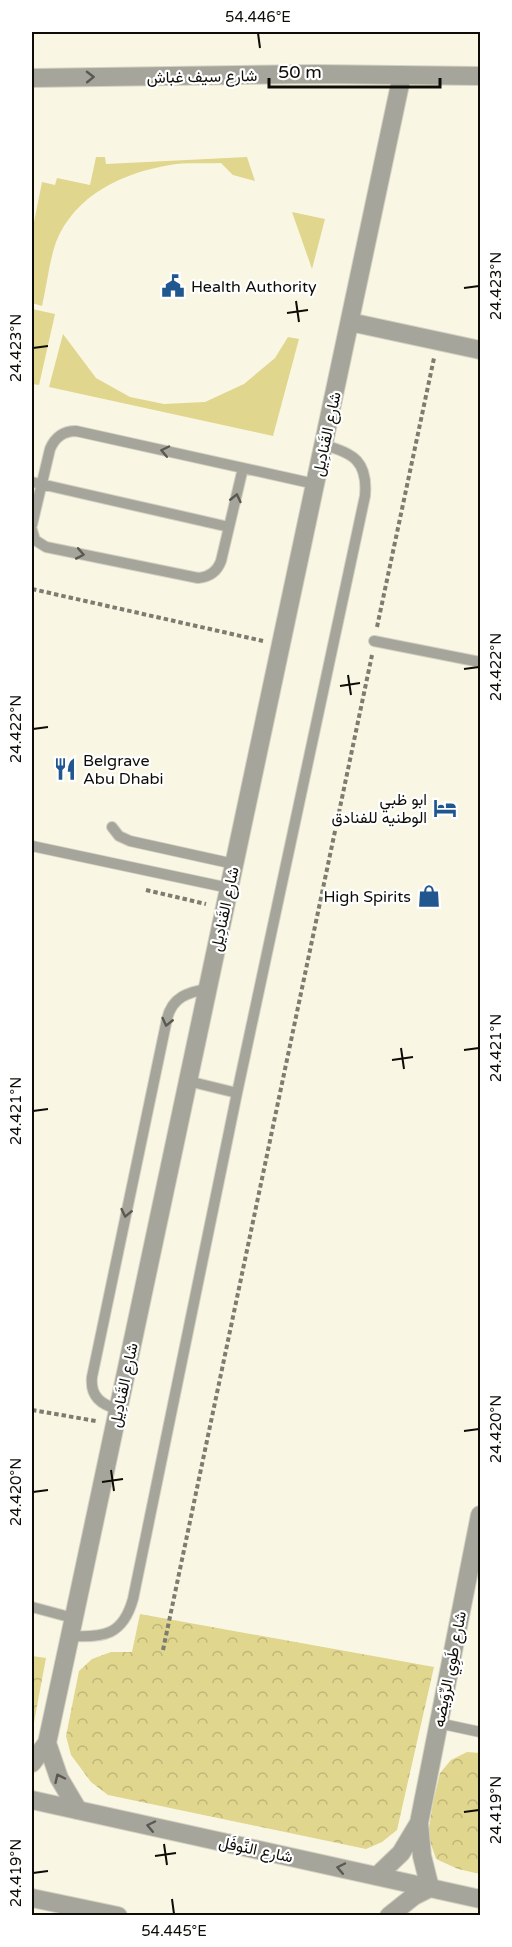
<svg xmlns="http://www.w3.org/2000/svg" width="512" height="1947" viewBox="0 0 512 1947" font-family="'Varela Round',Vazirmatn,sans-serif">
<defs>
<pattern id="forest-crowns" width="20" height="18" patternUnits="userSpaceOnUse" patternTransform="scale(1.5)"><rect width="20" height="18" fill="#e0d68e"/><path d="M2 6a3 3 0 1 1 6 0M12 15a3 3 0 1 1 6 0" fill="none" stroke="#bfb679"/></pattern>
</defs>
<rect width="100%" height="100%" fill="#f9f7e3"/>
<!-- grass -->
<path fill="#e0d68e" d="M 96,157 L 105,157 L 106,164 L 247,157 L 255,181 L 233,175 L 221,163 C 204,164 186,162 170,165 C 122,173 75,195 56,242 C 49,262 47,285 42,306 L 32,303 L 32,232 L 42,182 L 55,185 L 57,178 L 90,185 Z
M 292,212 L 325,219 L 312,269 Z
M 32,309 L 55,314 L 39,385 L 32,384 Z
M 63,334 L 96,378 L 130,397 L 164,404 L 205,402 L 244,384 L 275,358 L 288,337 L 299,339 L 273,436 L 49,387 Z"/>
<!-- forest -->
<path fill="url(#forest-crowns)" d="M 140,1614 L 434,1667 L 397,1830 L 382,1842 L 366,1849 L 108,1795 L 91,1782 L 71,1755 L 66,1736 L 79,1671 L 92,1659 L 111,1652 L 132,1652 Z
M 32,1656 L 46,1658 L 32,1733 Z
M 467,1752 L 480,1753 L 480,1874 L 458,1869 L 436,1859 L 428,1835 L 433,1802 L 440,1773 L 451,1760 Z"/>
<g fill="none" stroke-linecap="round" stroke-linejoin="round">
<!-- service casing -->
<g stroke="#d3d1c0" stroke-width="12">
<path id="service" d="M 32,482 L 229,527
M 32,525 L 50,449 C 55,437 63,431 76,431 L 315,484
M 32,530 L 35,540 L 46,547 L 198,578 C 209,577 217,572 221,561 L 243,468
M 374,641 L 480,662
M 112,827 L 119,836 L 130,841 L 234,864
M 32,846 L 229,888
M 188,1081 L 237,1093
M 118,1409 C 101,1405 90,1396 92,1377 L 167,1019 C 172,997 188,992 208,989
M 32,1607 L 73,1618
M 70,1636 C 104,1638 123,1635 133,1599 L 237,1093 L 365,496 C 368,462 354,453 324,445
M 438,1723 L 480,1732"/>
</g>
<!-- minor casing -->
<g stroke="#d3d1c0" stroke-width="20">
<path id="minor" d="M 350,322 L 480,350
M 47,1743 L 59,1778 L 78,1810
M 32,1763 L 47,1743 L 70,1636 L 402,75
M 377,1876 L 401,1853 L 419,1823
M 430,1888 L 422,1856 L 419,1823 L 480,1515"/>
</g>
<!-- tertiary casing -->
<g stroke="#d3d1c0" stroke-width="20">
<path id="tertiary" d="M 32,78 L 316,74 L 480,76
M 32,1800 L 480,1899
M 32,1898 L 118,1916
M 389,1916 L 414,1896 L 430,1888"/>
</g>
<!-- path -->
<path stroke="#7e7c70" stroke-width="4" stroke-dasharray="4.5 3" stroke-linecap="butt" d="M 32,589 L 263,641
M 377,627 L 434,358
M 146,890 L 206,904
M 32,1410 L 96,1421
M 163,1650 L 372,655"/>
<!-- service -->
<use href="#service" stroke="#a6a59c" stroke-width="10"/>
<!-- minor -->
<use href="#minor" stroke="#a6a59c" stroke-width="18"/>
<!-- tertiary -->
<use href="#tertiary" stroke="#a6a59c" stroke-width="18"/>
</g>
<!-- one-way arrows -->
<defs><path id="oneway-chevron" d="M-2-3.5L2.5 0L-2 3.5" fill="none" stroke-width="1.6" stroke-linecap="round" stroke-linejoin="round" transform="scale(1.5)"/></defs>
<g stroke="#5a5851">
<use href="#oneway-chevron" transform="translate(90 77) rotate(-1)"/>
<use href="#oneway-chevron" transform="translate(165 451) rotate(-168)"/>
<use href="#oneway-chevron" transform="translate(236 498) rotate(-77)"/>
<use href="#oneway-chevron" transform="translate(80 554) rotate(11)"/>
<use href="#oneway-chevron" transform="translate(167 1022) rotate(103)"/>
<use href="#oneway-chevron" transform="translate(126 1213) rotate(102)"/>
<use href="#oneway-chevron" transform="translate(59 1778) rotate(-115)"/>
<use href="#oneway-chevron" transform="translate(151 1826) rotate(-168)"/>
<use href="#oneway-chevron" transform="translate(341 1868) rotate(-168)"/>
</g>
<!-- ticks -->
<path fill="none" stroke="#0d0c06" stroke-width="2" d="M 258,33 L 260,48M 464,288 L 479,286M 296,301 L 299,322M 287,313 L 308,310M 33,348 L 48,346M 464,669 L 479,667M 348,675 L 351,695M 340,686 L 360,683M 33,729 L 48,727M 401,1048 L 404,1069M 464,1050 L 479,1048M 392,1060 L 413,1057M 33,1111 L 48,1109M 464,1431 L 479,1429M 111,1470 L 114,1491M 102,1482 L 123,1479M 33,1492 L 48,1490M 464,1812 L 479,1810M 164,1844 L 167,1865M 155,1856 L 176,1853M 33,1873 L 48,1871M 172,1899 L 174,1914"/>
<!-- icons -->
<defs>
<g id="civic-bare" transform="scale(1.8)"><path d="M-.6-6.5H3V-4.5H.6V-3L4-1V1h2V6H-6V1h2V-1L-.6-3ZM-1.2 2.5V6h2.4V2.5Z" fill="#21578f" stroke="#fff" stroke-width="2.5" paint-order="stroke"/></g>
<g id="restaurant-bare" transform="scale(1.8)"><path d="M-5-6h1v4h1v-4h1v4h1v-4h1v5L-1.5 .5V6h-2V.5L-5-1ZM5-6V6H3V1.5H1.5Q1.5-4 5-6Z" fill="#21578f" stroke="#fff" stroke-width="2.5" paint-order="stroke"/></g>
<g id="hotel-bare" transform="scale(1.8)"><path d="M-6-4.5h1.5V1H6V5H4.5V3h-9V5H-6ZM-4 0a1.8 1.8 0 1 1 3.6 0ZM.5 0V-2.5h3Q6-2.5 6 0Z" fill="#21578f" stroke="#fff" stroke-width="2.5" paint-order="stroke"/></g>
<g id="shop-bare" transform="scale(1.8)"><path d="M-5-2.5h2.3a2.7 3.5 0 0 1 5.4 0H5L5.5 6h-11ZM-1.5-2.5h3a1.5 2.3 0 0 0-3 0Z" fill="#21578f" stroke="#fff" stroke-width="2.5" paint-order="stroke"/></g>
</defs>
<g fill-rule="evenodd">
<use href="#civic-bare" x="173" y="286"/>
<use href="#restaurant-bare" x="65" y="769"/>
<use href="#hotel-bare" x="445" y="808"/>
<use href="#shop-bare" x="429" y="896"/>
</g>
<g text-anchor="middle" stroke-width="4.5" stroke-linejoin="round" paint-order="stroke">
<!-- street labels -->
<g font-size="16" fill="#0d0c06" stroke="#fff">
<text transform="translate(202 76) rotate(-1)" y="6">شارع سيف غباش</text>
<text transform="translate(326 434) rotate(-78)" y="6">شارع القَنادِيل</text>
<text transform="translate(224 909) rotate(-78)" y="6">شارع القَنادِيل</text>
<text transform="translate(123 1385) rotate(-78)" y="6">شارع القَنادِيل</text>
<text transform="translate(449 1669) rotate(-79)" y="6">شارع طَوِي الرِّوَيضه</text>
<text transform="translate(256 1849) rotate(12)" y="6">شارع النَّوفَل</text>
</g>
<!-- poi labels -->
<g font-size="16" fill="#0d0c06" stroke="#fff" text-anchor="start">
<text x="191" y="292">Health Authority</text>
<text x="83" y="766">Belgrave<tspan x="83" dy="18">Abu Dhabi</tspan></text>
<text x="427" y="805" text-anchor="end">ابو ظبي<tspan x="427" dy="18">الوطنيه للفنادق</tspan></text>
<text x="411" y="902" text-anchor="end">High Spirits</text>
</g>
</g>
<!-- border -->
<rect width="512" height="1947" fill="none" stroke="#ffffff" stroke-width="66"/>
<!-- scale -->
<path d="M269 78v9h171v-9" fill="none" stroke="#0d0c06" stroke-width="3"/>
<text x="278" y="78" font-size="18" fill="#0d0c06" stroke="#ffffff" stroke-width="4.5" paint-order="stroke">50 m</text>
<rect x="33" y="33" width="446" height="1881" fill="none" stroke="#0d0c06" stroke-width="2"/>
<g font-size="15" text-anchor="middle" fill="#0d0c06">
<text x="258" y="22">54.446°E</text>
<text transform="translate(496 286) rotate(-90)" y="5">24.423°N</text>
<text transform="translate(16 348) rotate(-90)" y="5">24.423°N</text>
<text transform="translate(496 667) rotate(-90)" y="5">24.422°N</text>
<text transform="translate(16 729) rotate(-90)" y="5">24.422°N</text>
<text transform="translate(496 1048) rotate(-90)" y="5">24.421°N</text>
<text transform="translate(16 1111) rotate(-90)" y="5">24.421°N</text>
<text transform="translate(496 1429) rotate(-90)" y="5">24.420°N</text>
<text transform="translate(16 1492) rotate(-90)" y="5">24.420°N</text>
<text transform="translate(496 1810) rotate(-90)" y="5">24.419°N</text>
<text transform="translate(16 1873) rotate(-90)" y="5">24.419°N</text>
<text x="174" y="1936">54.445°E</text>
</g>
</svg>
